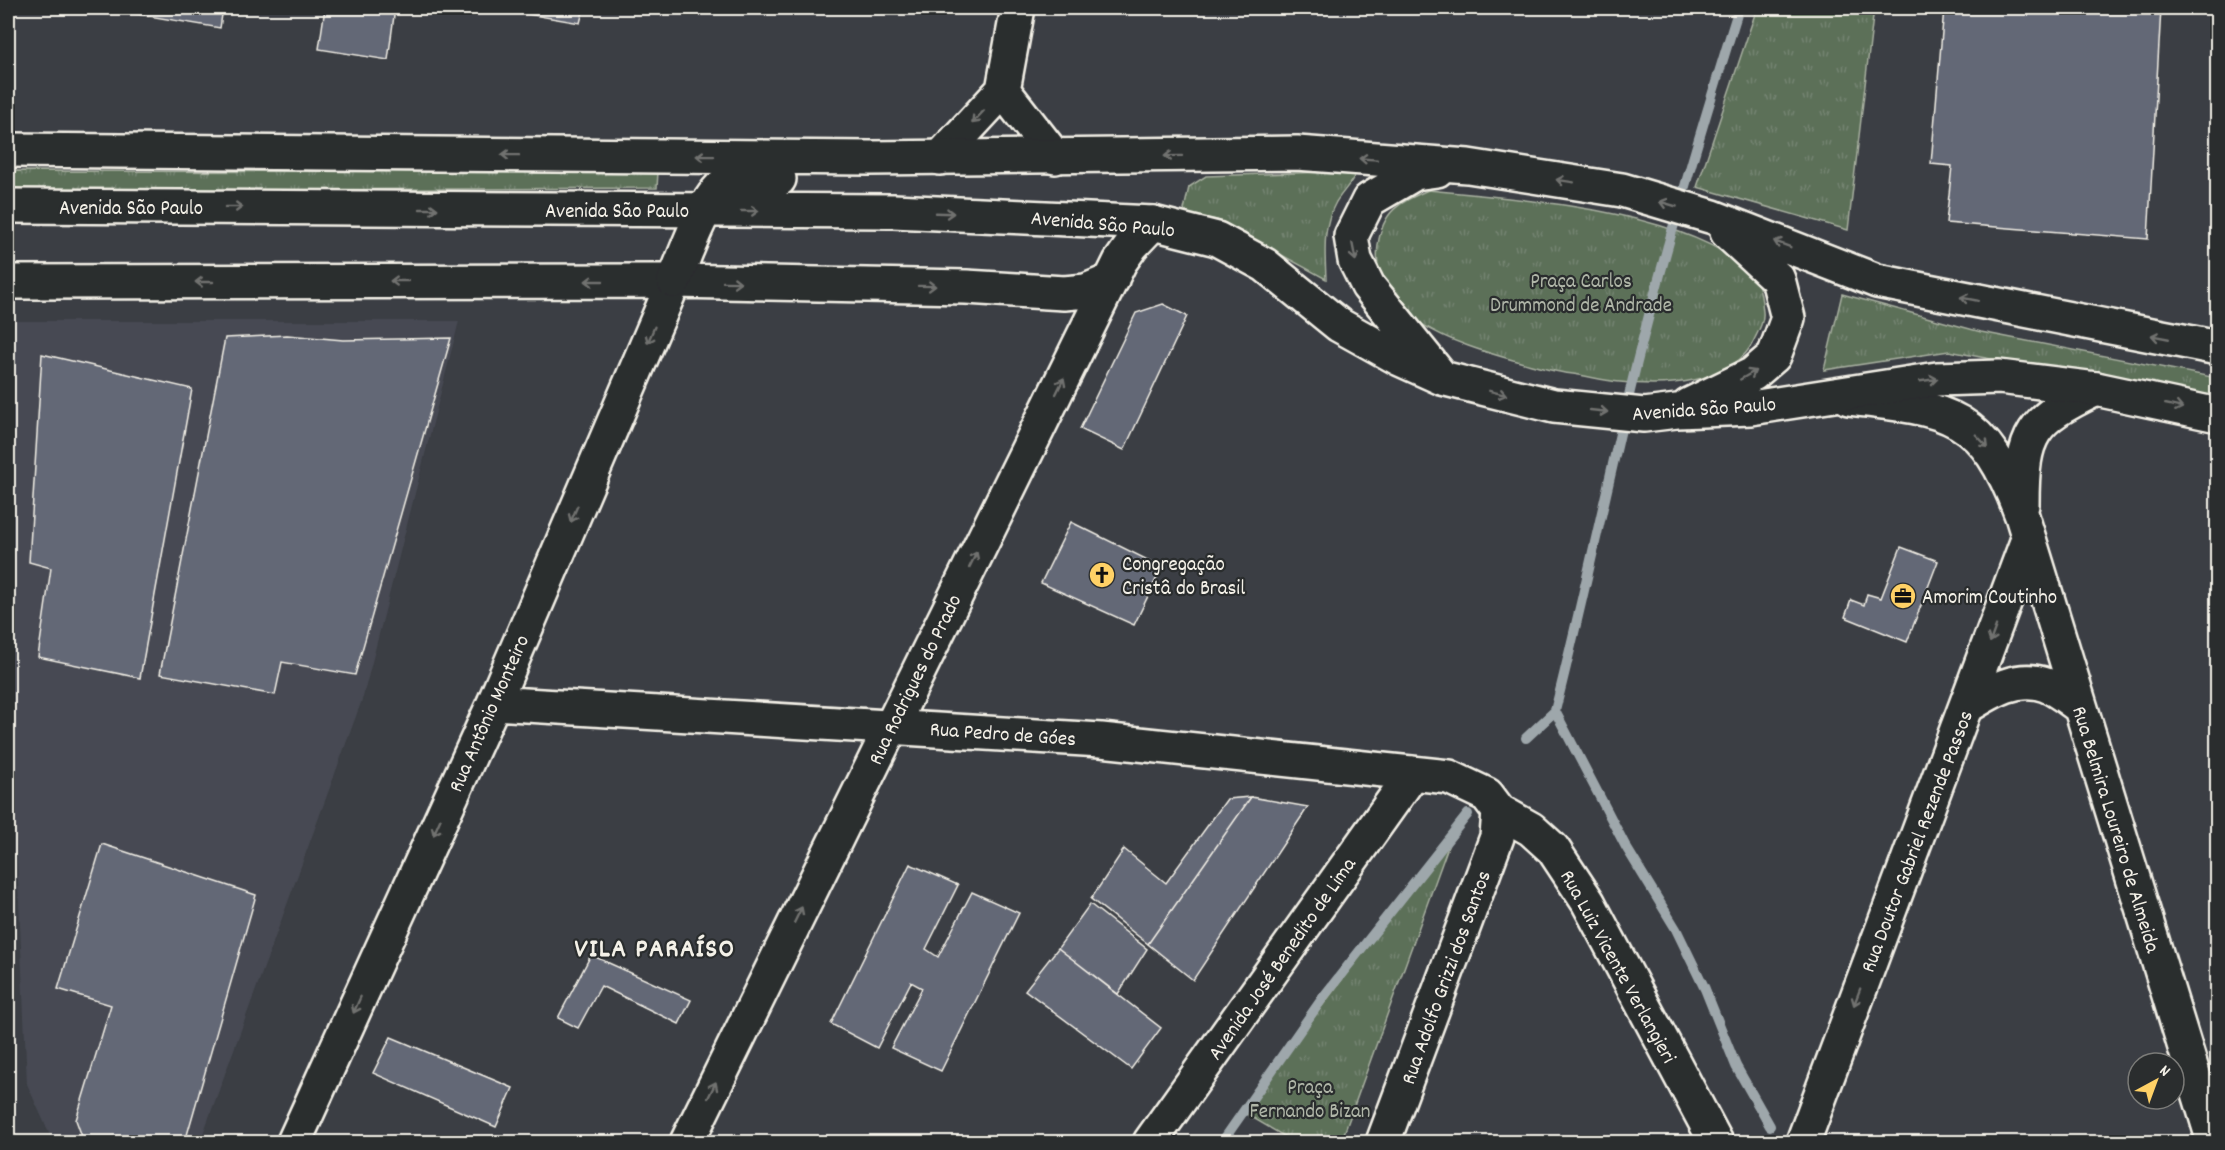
<svg xmlns="http://www.w3.org/2000/svg" width="2225" height="1150" viewBox="0 0 2225 1150" font-family="Dekko,sans-serif">
<defs>
<pattern id="park-tufts" width="24" height="20" patternUnits="userSpaceOnUse" patternTransform="scale(1.5)"><rect width="24" height="20" fill="#5c6f59"/><path d="M3 7l-1-3M5 7V3M7 7l1-3M15 17l-1-3M17 17v-4M19 17l1-3" fill="none" stroke="#748471"/></pattern>
</defs>
<rect width="100%" height="100%" fill="#3b3e44"/>
<filter id="ink" filterUnits="userSpaceOnUse"><feTurbulence type="fractalNoise" baseFrequency=".0167" numOctaves="2"/><feDisplacementMap in="SourceGraphic" scale="12" xChannelSelector="R" yChannelSelector="G"/><feConvolveMatrix kernelMatrix="1 2 1 2 8 2 1 2 1" color-interpolation-filters="sRGB"/></filter>
<g filter="url(#ink)">
<!-- built -->
<path fill="#474a53" d="M 8,321 L 459,321 L 363,697 L 200,1142 L 53,1142 L 27,1084 L 8,653 Z"/>
<!-- park -->
<path fill="url(#park-tufts)" stroke="#a8b0a0" stroke-width="1.5" d="M 1757,8 L 1874,8 L 1848,230 L 1697,187 Z
M 8,171 L 658,172 L 657,188 L 8,191 Z
M 1357,171 C 1352,183 1343,191 1336,202 C 1322,227 1325,252 1326,279 L 1217,220 L 1193,216 L 1184,210 L 1189,187 L 1206,176 Z
M 1428,190 C 1516,198 1663,209 1736,260 C 1758,275 1761,287 1763,312 C 1764,321 1759,330 1755,338 C 1735,385 1663,387 1620,382 C 1604,381 1588,376 1573,374 C 1552,372 1533,365 1513,360 C 1459,345 1368,317 1378,245 C 1383,210 1399,203 1428,190 Z
M 1842,294 L 1981,332 L 2217,378 L 2217,402 L 1949,351 L 1824,370 Z
M 1454,830 L 1341,1142 L 1294,1142 L 1243,1112 Z"/>
<g fill="none" stroke-linecap="round" stroke-linejoin="round">
<!-- stream -->
<path stroke="#9ea7ab" stroke-width="10" d="M 1739,8 C 1702,126 1666,245 1636,366 C 1608,481 1584,597 1555,711 L 1626,847 L 1676,929 L 1705,989 L 1736,1066 L 1770,1126
M 1526,738 L 1555,711
M 1222,1142 L 1324,996 L 1468,814"/>
</g>
<!-- building -->
<path fill="#636776" stroke="#f4f1e8" stroke-width="1.5" d="M 120,8 L 223,8 L 220,28 L 119,11 Z
M 325,8 L 395,8 L 388,60 L 319,49 Z
M 492,8 L 584,8 L 580,23 Z
M 1944,8 L 2161,8 L 2148,239 L 1946,223 L 1952,166 L 1931,164 Z
M 1163,304 L 1187,316 L 1124,450 L 1080,429 L 1136,313 Z
M 287,335 L 343,340 L 451,338 L 355,675 L 282,662 L 275,695 L 160,674 L 225,338 Z
M 42,354 L 192,389 L 140,678 L 38,657 L 51,568 L 29,562 Z
M 1071,522 L 1162,567 L 1134,625 L 1041,583 Z
M 1901,547 L 1938,561 L 1907,642 L 1845,617 L 1851,600 L 1864,605 L 1867,594 L 1881,598 Z
M 1251,797 L 1148,944 L 1091,899 L 1124,849 L 1166,883 L 1227,799 Z
M 1251,797 L 1308,807 L 1193,980 L 1148,944 Z
M 102,844 L 256,895 L 185,1142 L 84,1142 L 76,1120 L 111,1005 L 58,989 Z
M 910,864 L 958,885 L 926,949 L 938,957 L 972,892 L 1019,913 L 941,1071 L 891,1048 L 922,988 L 911,982 L 877,1048 L 831,1024 Z
M 1090,904 L 1147,949 L 1118,994 L 1058,948 Z
M 1058,948 L 1161,1028 L 1131,1069 L 1025,990 Z
M 591,955 L 691,1000 L 679,1024 L 601,986 L 578,1028 L 558,1018 Z
M 391,1037 L 513,1088 L 496,1127 L 373,1073 Z"/>
<g fill="none" stroke-linecap="round" stroke-linejoin="round">
<!-- minor casing -->
<g stroke="#f4f1e8" stroke-width="38">
<path id="minor" d="M 1003,90 L 1018,8
M 940,158 L 1003,90 L 1055,157
M 8,282 L 674,281 L 966,287 L 1064,293 L 1086,291 L 1112,280
M 1849,398 C 1951,409 1984,413 2022,516 L 2214,1142
M 2022,505 C 2022,433 2031,420 2096,389
M 494,703 L 1101,740 L 1449,777 L 1487,795 L 1499,811 L 1531,829 L 1553,849 L 1588,902 L 1716,1142
M 1966,707 C 1990,692 2017,674 2046,685 C 2058,690 2069,699 2079,706
M 294,1142 L 494,703 L 674,281
M 687,1142 L 1120,262 L 1132,245 L 1153,223
M 1150,1142 L 1413,773
M 1383,1142 L 1497,837 L 1499,811
M 1803,1142 L 2028,539"/>
</g>
<!-- primary casing -->
<g stroke="#f4f1e8" stroke-width="38">
<path id="primary" d="M 8,150 L 870,158 L 1297,153 L 1468,166 L 1622,190 L 1713,217 L 1877,281 L 2218,348
M 1437,170 L 1415,173 L 1369,200 L 1351,236 L 1355,260 L 1368,286 L 1439,374
M 8,206 L 893,211 L 1153,223 L 1217,239 L 1265,265 L 1339,325 L 1400,359 L 1442,378 L 1554,406 L 1644,415 L 1677,411 L 1751,408 L 1937,379 L 1999,377 L 2096,389 L 2218,415
M 674,281 C 685,257 705,193 728,182 C 742,175 764,179 779,179
M 1689,405 L 1753,374 L 1774,356 L 1788,318 L 1778,279 L 1727,232"/>
</g>
<!-- minor -->
<use href="#minor" stroke="#2a2d2e" stroke-width="33"/>
<!-- primary -->
<use href="#primary" stroke="#2a2d2e" stroke-width="33"/>
</g>
<!-- one-way arrows -->
<defs><path id="oneway-shaft" d="M-6 0H5M1.5-3L5.5 0L1.5 3" fill="none" stroke-width="1.6" stroke-linecap="round" stroke-linejoin="round" transform="scale(1.5)"/></defs>
<g stroke="#71726f">
<use href="#oneway-shaft" transform="translate(978 117) rotate(133)"/>
<use href="#oneway-shaft" transform="translate(510 155) rotate(-179)"/>
<use href="#oneway-shaft" transform="translate(705 156) rotate(-179)"/>
<use href="#oneway-shaft" transform="translate(1173 156) rotate(179)"/>
<use href="#oneway-shaft" transform="translate(1368 159) rotate(-176)"/>
<use href="#oneway-shaft" transform="translate(1565 181) rotate(-171)"/>
<use href="#oneway-shaft" transform="translate(1668 204) rotate(-164)"/>
<use href="#oneway-shaft" transform="translate(234 207)"/>
<use href="#oneway-shaft" transform="translate(429 209)"/>
<use href="#oneway-shaft" transform="translate(750 211)"/>
<use href="#oneway-shaft" transform="translate(945 213) rotate(2)"/>
<use href="#oneway-shaft" transform="translate(1782 244) rotate(-159)"/>
<use href="#oneway-shaft" transform="translate(1354 252) rotate(79)"/>
<use href="#oneway-shaft" transform="translate(399 281) rotate(180)"/>
<use href="#oneway-shaft" transform="translate(594 281) rotate(180)"/>
<use href="#oneway-shaft" transform="translate(204 282) rotate(180)"/>
<use href="#oneway-shaft" transform="translate(732 282) rotate(1)"/>
<use href="#oneway-shaft" transform="translate(927 286) rotate(1)"/>
<use href="#oneway-shaft" transform="translate(1969 299) rotate(-169)"/>
<use href="#oneway-shaft" transform="translate(651 335) rotate(113)"/>
<use href="#oneway-shaft" transform="translate(2160 337) rotate(-169)"/>
<use href="#oneway-shaft" transform="translate(1748 375) rotate(-30)"/>
<use href="#oneway-shaft" transform="translate(1929 380) rotate(-8)"/>
<use href="#oneway-shaft" transform="translate(1060 386) rotate(-64)"/>
<use href="#oneway-shaft" transform="translate(1498 393) rotate(14)"/>
<use href="#oneway-shaft" transform="translate(2174 406) rotate(12)"/>
<use href="#oneway-shaft" transform="translate(1599 411) rotate(6)"/>
<use href="#oneway-shaft" transform="translate(1982 441) rotate(46)"/>
<use href="#oneway-shaft" transform="translate(574 514) rotate(113)"/>
<use href="#oneway-shaft" transform="translate(973 560) rotate(-64)"/>
<use href="#oneway-shaft" transform="translate(1993 634) rotate(110)"/>
<use href="#oneway-shaft" transform="translate(437 827) rotate(114)"/>
<use href="#oneway-shaft" transform="translate(798 915) rotate(-64)"/>
<use href="#oneway-shaft" transform="translate(1857 997) rotate(111)"/>
<use href="#oneway-shaft" transform="translate(357 1005) rotate(114)"/>
<use href="#oneway-shaft" transform="translate(712 1090) rotate(-64)"/>
</g>
</g>
<!-- icons -->
<defs>
<g id="church-disc" transform="scale(1.35)"><circle r="9.5" fill="#ffd166" stroke="#2a2d2e"/><path d="M-1.2-6h2.4v3.5h3.3v2.4h-3.3V6h-2.4V-.1h-3.3v-2.4h3.3Z" fill="#111"/></g>
<g id="office-disc" transform="scale(1.35)"><circle r="9.5" fill="#ffd166" stroke="#2a2d2e"/><path d="M-6-3h4V-5.5h4V-3h4V5H-6ZM-1-4.5V-3h2v-1.5ZM-6 0V1H6V0Z" fill="#111"/></g>
</defs>
<g fill-rule="evenodd">
<use href="#church-disc" x="1102" y="575"/>
<use href="#office-disc" x="1903" y="596"/>
</g>
<g text-anchor="middle" stroke-width="4.5" stroke-linejoin="round" paint-order="stroke">
<!-- street labels -->
<g font-size="21" fill="#f4f1e8" stroke="#2a2d2e">
<text x="131" y="214">Avenida São Paulo</text>
<text x="617" y="217">Avenida São Paulo</text>
<text transform="translate(1103 223) rotate(5)" y="7">Avenida São Paulo</text>
<text transform="translate(1704 408) rotate(-4)" y="7">Avenida São Paulo</text>
<text transform="translate(914 679) rotate(-64)" y="7">Rua Rodrigues do Prado</text>
<text transform="translate(488 713) rotate(-66)" y="7">Rua Antônio Monteiro</text>
<text transform="translate(1003 733) rotate(4)" y="7">Rua Pedro de Góes</text>
<text transform="translate(2117 829) rotate(73)" y="7">Rua Belmira Loureiro de Almeida</text>
<text transform="translate(1916 841) rotate(-69)" y="7">Rua Doutor Gabriel Rezende Passos</text>
<text transform="translate(1281 958) rotate(-55)" y="7">Avenida José Benedito de Lima</text>
<text transform="translate(1619 966) rotate(61)" y="7">Rua Luiz Vicente Verlangieri</text>
<text transform="translate(1445 977) rotate(-70)" y="7">Rua Adolfo Grizzi dos Santos</text>
</g>
<!-- park labels -->
<g font-size="21" fill="#b0b6a8" stroke="#2a2d2e">
<text x="1581" y="287">Praça Carlos<tspan x="1581" dy="24">Drummond de Andrade</tspan></text>
<text x="1310" y="1093">Praça<tspan x="1310" dy="24">Fernando Bizan</tspan></text>
</g>
<!-- poi labels -->
<g font-size="21" fill="#f4f1e8" stroke="#2a2d2e" text-anchor="start">
<text x="1122" y="570">Congregação<tspan x="1122" dy="24">Cristâ do Brasil</tspan></text>
<text x="1922" y="603">Amorim Coutinho</text>
</g>
<!-- district labels -->
<g font-size="27" font-weight="bold" letter-spacing="1.5" fill="#f4f1e8" stroke="#2a2d2e">
<text x="655" y="956">VILA PARAÍSO</text>
</g>
</g>
<!-- margin -->
<rect width="2225" height="1150" fill="none" stroke="#2a2d2e" stroke-width="30"/>
<rect x="15" y="15" width="2195" height="1120" fill="none" stroke="#f4f1e8" stroke-width="2" filter="url(#ink)"/>
<!-- north arrow -->
<g transform="translate(2156 1081) rotate(41)"><circle r="28" fill="#2a2d2e" stroke="#7b7b78" stroke-width="1.5"/>
<path d="M0-4.5L10 22L0 15L-10 22Z" fill="#ffd166"/>
<text y="-9" font-size="16" font-weight="bold" text-anchor="middle" fill="#f4f1e8">N</text>
</g>
</svg>
